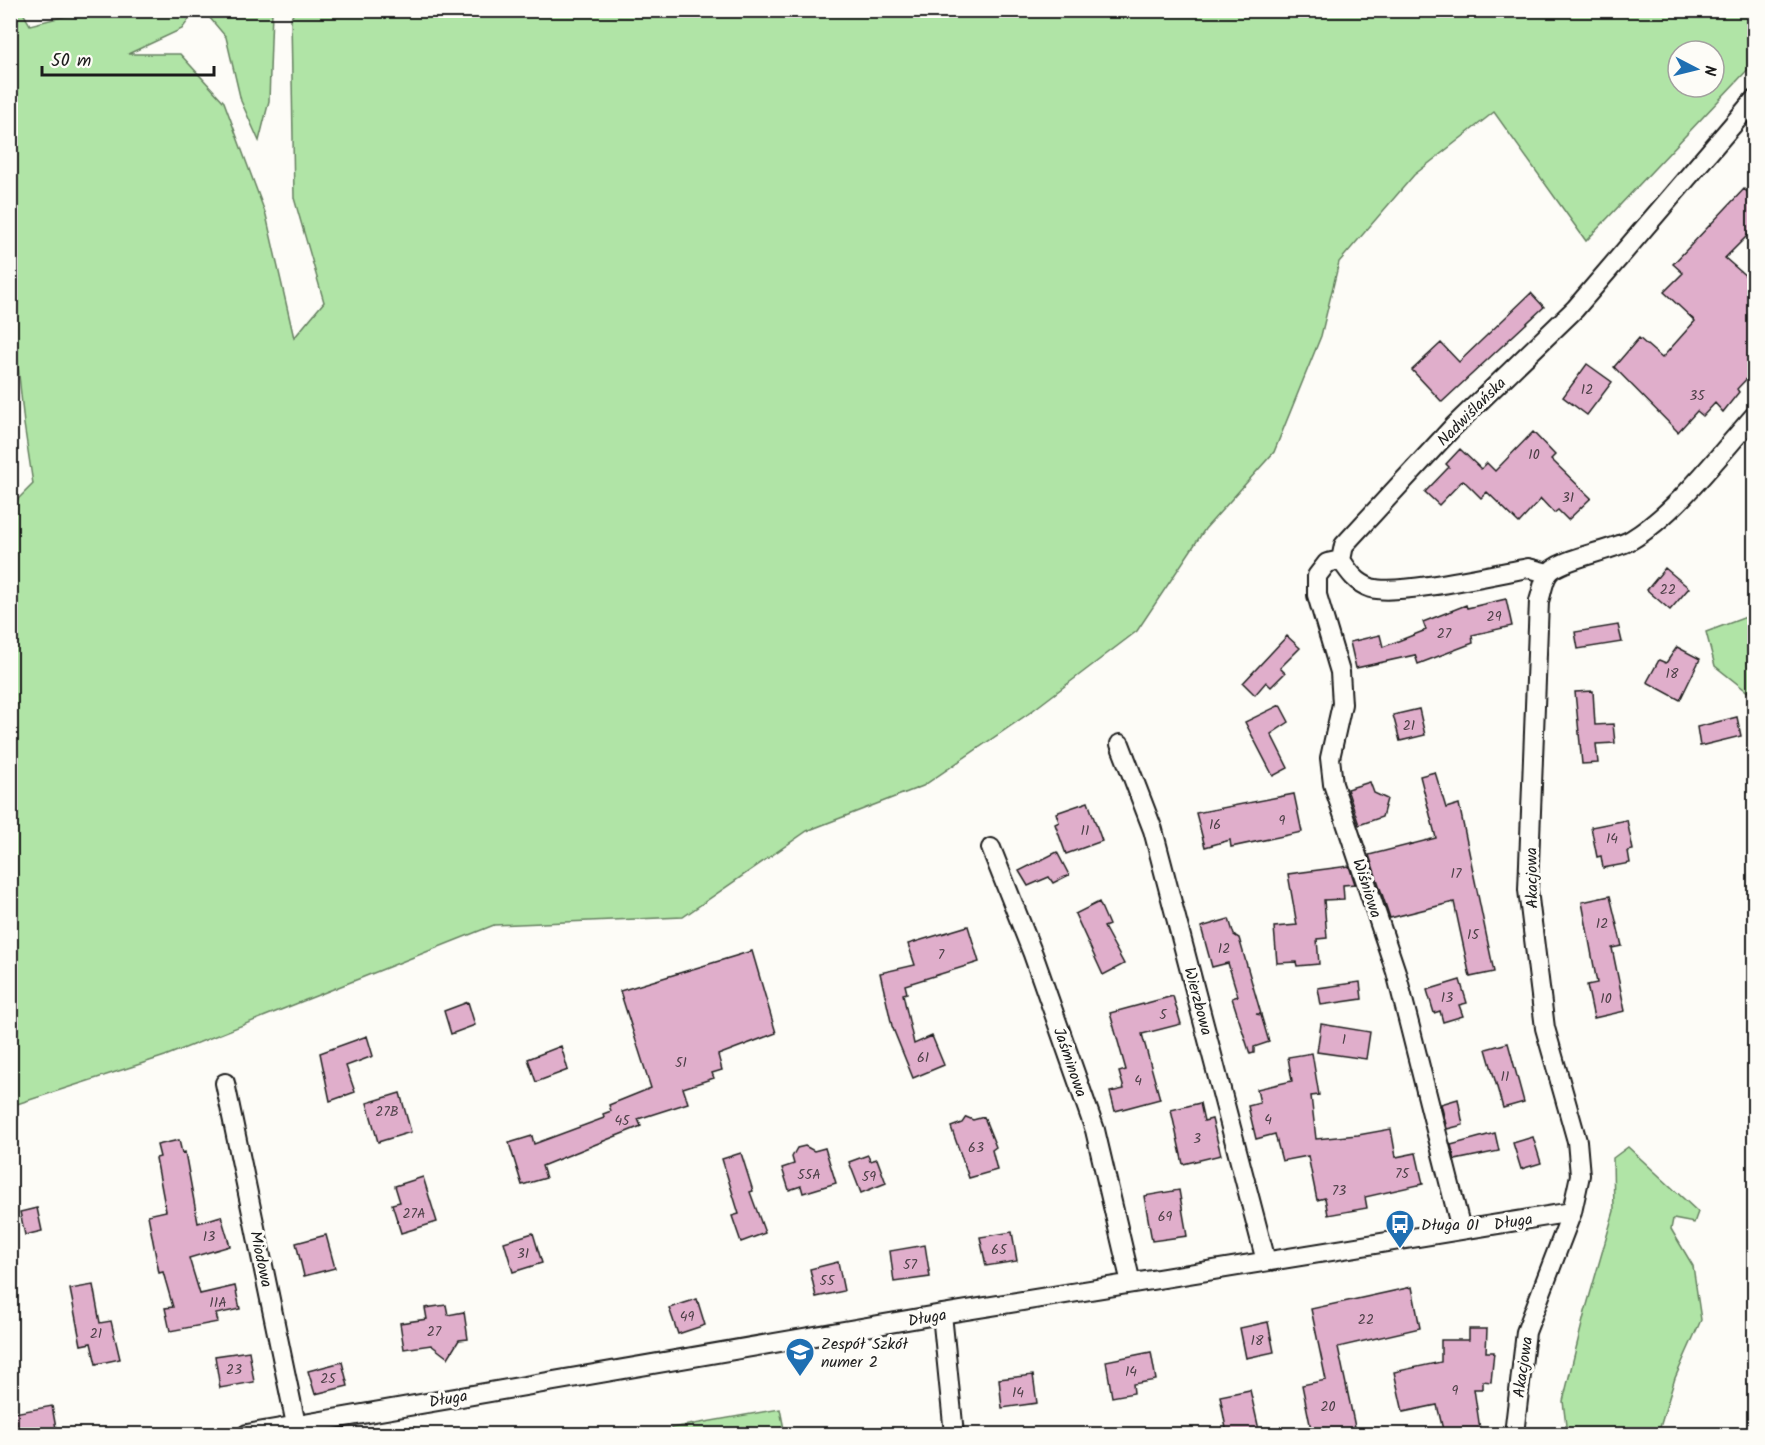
<svg xmlns="http://www.w3.org/2000/svg" width="1765" height="1445" viewBox="0 0 1765 1445" font-family="Kalam,sans-serif">
<rect width="100%" height="100%" fill="#fdfcf7"/>
<filter id="ink" filterUnits="userSpaceOnUse"><feTurbulence type="fractalNoise" baseFrequency=".0167" numOctaves="2"/><feDisplacementMap in="SourceGraphic" scale="12" xChannelSelector="R" yChannelSelector="G"/><feConvolveMatrix kernelMatrix="1 2 1 2 8 2 1 2 1" color-interpolation-filters="sRGB"/></filter>
<g filter="url(#ink)">
<!-- green -->
<path fill="#b0e4a6" stroke="#668061" stroke-width="1.5" fill-rule="evenodd" d="M 1754,10 L 1754,63 L 1586,241 L 1494,112 L 1414,175 L 1339,262 L 1321,336 L 1274,452 L 1205,529 L 1137,631 L 1028,714 L 923,786 L 807,831 L 683,917 L 494,925 L 165,1056 L 11,1106 L 10,507 L 33,484 L 24,424 L 11,297 L 11,11 L 22,11 L 30,25 L 86,11 L 195,11 L 182,29 L 128,54 L 180,54 L 224,102 L 266,215 L 294,338 L 324,302 L 294,198 L 291,18 L 295,11 ZM 1678,51 L 1714,51 L 1714,87 L 1678,87 Z
M 204,11 L 272,11 L 269,101 L 259,141 L 241,101 L 226,37 Z
M 1754,614 L 1754,697 L 1715,666 L 1706,632 Z
M 1628,1147 L 1698,1212 L 1694,1223 L 1673,1219 L 1671,1229 L 1693,1266 L 1701,1320 L 1675,1378 L 1658,1434 L 1567,1434 L 1563,1401 L 1585,1312 L 1614,1211 L 1613,1158 Z
M 780,1409 L 785,1434 L 672,1434 L 671,1428 Z"/>
<!-- building -->
<path fill="#e0aecb" stroke="#1c1c1c" stroke-width="1.5" d="M 1744,189 L 1755,199 L 1755,228 L 1725,258 L 1755,284 L 1755,370 L 1737,389 L 1739,392 L 1723,412 L 1715,403 L 1703,416 L 1697,411 L 1678,432 L 1614,367 L 1639,338 L 1662,358 L 1695,321 L 1664,292 L 1683,273 L 1673,264 Z
M 1531,293 L 1544,307 L 1442,402 L 1412,370 L 1441,343 L 1459,362 Z
M 1587,364 L 1612,382 L 1587,415 L 1563,397 Z
M 1533,432 L 1555,455 L 1551,459 L 1591,498 L 1568,520 L 1558,510 L 1554,513 L 1541,499 L 1519,523 L 1487,492 L 1481,498 L 1463,480 L 1439,505 L 1425,492 L 1449,467 L 1446,464 L 1460,449 L 1481,469 L 1487,463 L 1495,471 Z
M 1665,568 L 1689,588 L 1670,610 L 1647,590 Z
M 1506,599 L 1512,626 L 1472,635 L 1473,643 L 1418,664 L 1415,655 L 1356,668 L 1350,642 L 1380,635 L 1383,647 L 1426,630 L 1423,622 L 1466,605 L 1467,608 Z
M 1618,625 L 1622,642 L 1578,649 L 1575,632 Z
M 1287,636 L 1300,648 L 1280,668 L 1285,673 L 1271,687 L 1266,682 L 1255,695 L 1243,683 Z
M 1677,647 L 1700,659 L 1680,700 L 1647,682 L 1659,660 L 1666,663 Z
M 1593,691 L 1595,725 L 1613,724 L 1615,743 L 1596,744 L 1598,763 L 1582,764 L 1575,692 Z
M 1280,705 L 1289,722 L 1271,734 L 1288,768 L 1273,776 L 1245,722 Z
M 1419,709 L 1425,735 L 1400,741 L 1393,715 Z
M 1737,717 L 1741,736 L 1700,746 L 1697,727 Z
M 1435,772 L 1446,808 L 1459,804 L 1494,972 L 1470,977 L 1454,902 L 1390,918 L 1369,855 L 1436,838 L 1420,776 Z
M 1370,782 L 1374,793 L 1387,799 L 1382,817 L 1359,825 L 1347,789 Z
M 1294,794 L 1302,832 L 1231,847 L 1230,840 L 1205,847 L 1196,813 Z
M 1088,802 L 1102,841 L 1066,854 L 1055,824 L 1059,822 L 1056,813 Z
M 1627,820 L 1633,850 L 1628,851 L 1630,863 L 1603,868 L 1601,856 L 1597,857 L 1591,827 Z
M 1057,852 L 1069,875 L 1053,883 L 1049,877 L 1028,886 L 1019,871 Z
M 1349,866 L 1355,884 L 1343,885 L 1344,899 L 1324,900 L 1327,938 L 1317,939 L 1319,964 L 1297,966 L 1296,962 L 1277,963 L 1274,927 L 1297,925 L 1288,874 Z
M 1610,896 L 1622,946 L 1612,948 L 1625,1011 L 1594,1018 L 1587,985 L 1597,983 L 1582,902 Z
M 1099,902 L 1109,925 L 1104,927 L 1124,964 L 1103,975 L 1075,914 Z
M 1229,919 L 1234,935 L 1239,938 L 1261,1014 L 1256,1014 L 1261,1015 L 1269,1042 L 1254,1047 L 1254,1053 L 1250,1054 L 1232,998 L 1238,996 L 1228,963 L 1212,967 L 1201,927 Z
M 968,926 L 979,962 L 905,985 L 907,993 L 903,994 L 914,1044 L 932,1036 L 944,1065 L 913,1078 L 892,1026 L 880,973 L 915,965 L 908,944 Z
M 752,951 L 776,1033 L 718,1055 L 722,1070 L 712,1073 L 714,1078 L 683,1088 L 688,1103 L 638,1119 L 641,1126 L 542,1166 L 546,1178 L 522,1185 L 509,1143 L 532,1136 L 534,1144 L 604,1118 L 603,1114 L 611,1111 L 609,1105 L 651,1088 L 620,991 Z
M 1460,980 L 1467,1003 L 1459,1005 L 1463,1016 L 1443,1022 L 1440,1011 L 1434,1013 L 1427,990 Z
M 1360,982 L 1362,999 L 1321,1005 L 1318,988 Z
M 1173,996 L 1181,1024 L 1142,1034 L 1160,1099 L 1115,1111 L 1110,1092 L 1124,1089 L 1119,1072 L 1126,1070 L 1110,1013 Z
M 468,1002 L 475,1025 L 451,1034 L 444,1011 Z
M 1321,1024 L 1370,1032 L 1366,1059 L 1317,1052 Z
M 367,1036 L 373,1056 L 346,1066 L 355,1092 L 330,1101 L 320,1053 Z
M 1508,1043 L 1524,1102 L 1503,1108 L 1486,1049 Z
M 561,1046 L 568,1070 L 536,1082 L 528,1059 Z
M 1312,1053 L 1319,1095 L 1311,1096 L 1316,1139 L 1358,1135 L 1391,1129 L 1396,1157 L 1416,1153 L 1423,1184 L 1365,1197 L 1367,1208 L 1328,1215 L 1325,1198 L 1317,1200 L 1308,1156 L 1282,1161 L 1275,1134 L 1256,1139 L 1248,1106 L 1260,1103 L 1257,1089 L 1292,1081 L 1288,1057 Z
M 400,1093 L 411,1132 L 378,1142 L 367,1103 Z
M 1458,1099 L 1463,1125 L 1447,1129 L 1441,1104 Z
M 1200,1103 L 1204,1121 L 1212,1119 L 1221,1155 L 1183,1164 L 1171,1110 Z
M 966,1117 L 973,1120 L 984,1117 L 996,1147 L 992,1150 L 997,1170 L 969,1178 L 951,1127 L 962,1123 Z
M 1495,1133 L 1499,1151 L 1455,1160 L 1451,1145 Z
M 1533,1137 L 1541,1163 L 1521,1169 L 1513,1143 Z
M 179,1140 L 182,1153 L 185,1152 L 198,1223 L 221,1216 L 230,1246 L 189,1258 L 200,1294 L 235,1286 L 240,1309 L 216,1314 L 218,1322 L 170,1331 L 165,1308 L 173,1307 L 163,1272 L 159,1273 L 148,1215 L 166,1211 L 156,1158 L 160,1157 L 157,1145 Z
M 805,1146 L 814,1151 L 825,1148 L 836,1183 L 803,1193 L 801,1186 L 789,1190 L 782,1168 L 794,1164 L 792,1157 L 797,1148 Z
M 741,1153 L 753,1191 L 750,1192 L 765,1233 L 741,1242 L 732,1216 L 739,1214 L 722,1159 Z
M 868,1155 L 870,1161 L 877,1159 L 886,1183 L 861,1193 L 849,1162 Z
M 423,1177 L 437,1222 L 401,1233 L 392,1204 L 400,1202 L 395,1186 Z
M 1179,1190 L 1187,1236 L 1152,1241 L 1144,1196 Z
M 37,1208 L 42,1231 L 25,1235 L 20,1212 Z
M 1012,1232 L 1017,1261 L 986,1266 L 980,1237 Z
M 533,1233 L 542,1263 L 513,1272 L 504,1242 Z
M 326,1235 L 335,1268 L 304,1276 L 296,1243 Z
M 925,1245 L 930,1277 L 894,1282 L 890,1251 Z
M 838,1262 L 844,1291 L 816,1297 L 810,1269 Z
M 93,1285 L 100,1323 L 111,1321 L 120,1359 L 96,1364 L 91,1343 L 81,1345 L 70,1289 Z
M 1412,1287 L 1420,1328 L 1338,1347 L 1355,1427 L 1312,1434 L 1302,1385 L 1326,1380 L 1311,1309 Z
M 697,1299 L 705,1325 L 678,1334 L 669,1308 Z
M 446,1305 L 448,1315 L 464,1312 L 468,1339 L 459,1340 L 448,1358 L 431,1345 L 404,1349 L 400,1323 L 427,1319 L 425,1308 Z
M 1268,1322 L 1274,1352 L 1246,1358 L 1240,1328 Z
M 1469,1329 L 1487,1329 L 1486,1352 L 1494,1352 L 1491,1382 L 1483,1381 L 1483,1389 L 1474,1389 L 1480,1429 L 1444,1434 L 1437,1405 L 1403,1412 L 1394,1372 L 1441,1362 L 1441,1340 L 1469,1340 Z
M 249,1351 L 254,1382 L 220,1388 L 215,1356 Z
M 1151,1352 L 1156,1380 L 1133,1384 L 1134,1393 L 1112,1397 L 1106,1361 Z
M 342,1362 L 348,1386 L 315,1394 L 308,1371 Z
M 1033,1375 L 1037,1403 L 1002,1408 L 999,1379 Z
M 1250,1390 L 1260,1434 L 1227,1434 L 1220,1396 Z
M 52,1406 L 57,1434 L 18,1434 L 14,1413 Z"/>
<g fill="none" stroke-linecap="round" stroke-linejoin="round">
<!-- minor casing -->
<g stroke="#1c1c1c" stroke-width="22">
<path id="minor" d="M 1341,560 L 1327,563 L 1317,576 L 1317,595 L 1340,672 L 1342,704 L 1330,758 L 1333,784 L 1396,972 L 1461,1229
M 1548,573 L 1528,568 C 1495,574 1397,596 1371,588 C 1356,583 1349,572 1341,560 L 1344,545 L 1453,427 L 1575,309 L 1754,100
M 1120,744 L 1153,830 L 1266,1261
M 991,848 L 1033,954 L 1095,1130 L 1131,1283
M 225,1083 L 298,1434
M 942,1314 L 954,1434
M 247,1434 L 942,1314 L 1572,1212
M 1514,1434 L 1526,1332 L 1572,1212 L 1580,1175 L 1577,1141 L 1545,1028 L 1528,890 L 1539,601 C 1542,593 1543,581 1548,574 C 1557,559 1612,551 1631,540 C 1676,513 1719,455 1754,416"/>
</g>
<!-- minor -->
<use href="#minor" stroke="#fdfcf7" stroke-width="18"/>
</g>
</g>
<!-- icons -->
<defs>
<g id="bus-pin" transform="scale(1.5)"><path d="M0 17L-7.5 6A9.5 9.5 0 1 1 7.5 6Z" fill="#1f6fb2" stroke="#fdfcf7"/><path d="M-5-6H5V4H4V6H2V4H-2V6H-4V4H-5ZM-3.5-4V0h7V-4ZM-3.5 1.2v1.5H-2V1.2ZM2 1.2v1.5H3.5V1.2Z" fill="#fff"/></g>
<g id="school-pin" transform="scale(1.5)"><path d="M0 17L-7.5 6A9.5 9.5 0 1 1 7.5 6Z" fill="#1f6fb2" stroke="#fdfcf7"/><path d="M0-5L7-2L0 1L-7-2ZM-4 1L0 2.5L4 1V4Q0 6-4 4Z" fill="#fff"/></g>
</defs>
<g fill-rule="evenodd">
<use href="#bus-pin" x="1400" y="1224"/>
<use href="#school-pin" x="800" y="1352"/>
</g>
<g text-anchor="middle" stroke-width="6" stroke-linejoin="round" paint-order="stroke">
<!-- number labels -->
<g font-size="14" fill="#4d4048">
<text x="1587" y="394">12</text>
<text x="1697" y="400">35</text>
<text x="1534" y="459">10</text>
<text x="1568" y="502">31</text>
<text x="1668" y="594">22</text>
<text x="1494" y="621">29</text>
<text x="1444" y="638">27</text>
<text x="1672" y="678">18</text>
<text x="1409" y="730">21</text>
<text x="1282" y="825">9</text>
<text x="1215" y="829">16</text>
<text x="1085" y="835">11</text>
<text x="1612" y="843">14</text>
<text x="1456" y="878">17</text>
<text x="1602" y="928">12</text>
<text x="1473" y="939">15</text>
<text x="1224" y="953">12</text>
<text x="941" y="959">7</text>
<text x="1447" y="1002">13</text>
<text x="1606" y="1003">10</text>
<text x="1163" y="1019">5</text>
<text x="1344" y="1044">1</text>
<text x="923" y="1062">61</text>
<text x="681" y="1067">51</text>
<text x="1505" y="1081">11</text>
<text x="1138" y="1085">4</text>
<text x="387" y="1116">27B</text>
<text x="1268" y="1124">4</text>
<text x="622" y="1125">45</text>
<text x="1197" y="1143">3</text>
<text x="976" y="1152">63</text>
<text x="1402" y="1178">75</text>
<text x="809" y="1179">55A</text>
<text x="869" y="1181">59</text>
<text x="1339" y="1195">73</text>
<text x="414" y="1218">27A</text>
<text x="1165" y="1221">69</text>
<text x="209" y="1241">13</text>
<text x="999" y="1254">65</text>
<text x="523" y="1258">31</text>
<text x="910" y="1269">57</text>
<text x="827" y="1285">55</text>
<text x="218" y="1307">11A</text>
<text x="687" y="1321">49</text>
<text x="1366" y="1324">22</text>
<text x="434" y="1336">27</text>
<text x="96" y="1338">21</text>
<text x="1257" y="1345">18</text>
<text x="234" y="1374">23</text>
<text x="1131" y="1376">14</text>
<text x="328" y="1383">25</text>
<text x="1455" y="1395">9</text>
<text x="1018" y="1397">14</text>
<text x="1328" y="1411">20</text>
</g>
<!-- street labels -->
<g font-size="16" fill="#1c1c1c" stroke="#fdfcf7">
<text transform="translate(1471 411) rotate(-45)" y="6">Nadwiślańska</text>
<text transform="translate(1531 878) rotate(-91)" y="6">Akacjowa</text>
<text transform="translate(1368 888) rotate(72)" y="6">Wiśniowa</text>
<text transform="translate(1199 1001) rotate(75)" y="6">Wierzbowa</text>
<text transform="translate(1071 1062) rotate(71)" y="6">Jaśminowa</text>
<text transform="translate(1513 1221) rotate(-9)" y="6">Długa</text>
<text transform="translate(262 1259) rotate(78)" y="6">Miodowa</text>
<text transform="translate(927 1317) rotate(-10)" y="6">Długa</text>
<text transform="translate(1522 1367) rotate(-82)" y="6">Akacjowa</text>
<text transform="translate(448 1398) rotate(-10)" y="6">Długa</text>
</g>
<!-- poi labels -->
<g font-size="16" fill="#1c1c1c" stroke="#fdfcf7" text-anchor="start">
<text x="1421" y="1230">Długa 01</text>
<text x="821" y="1349">Zespół Szkół<tspan x="821" dy="18">numer 2</tspan></text>
</g>
</g>
<!-- margin -->
<rect width="1765" height="1445" fill="none" stroke="#fdfcf7" stroke-width="36"/>
<rect x="18" y="18" width="1729" height="1409" fill="none" stroke="#1c1c1c" stroke-width="2" filter="url(#ink)"/>
<!-- north arrow -->
<g transform="translate(1696 69) rotate(97)"><circle r="28" fill="#fdfcf7" stroke="#a3a29f" stroke-width="1.5"/>
<path d="M0-4.5L10 22L0 15L-10 22Z" fill="#1f6fb2"/>
<text y="-9" font-size="16" font-weight="bold" text-anchor="middle" fill="#1c1c1c">N</text>
</g>
<!-- scale -->
<path d="M42 66v9h172v-9" fill="none" stroke="#1c1c1c" stroke-width="3"/>
<text x="51" y="66" font-size="18" fill="#1c1c1c" stroke="#fdfcf7" stroke-width="4.5" paint-order="stroke">50 m</text>
</svg>
